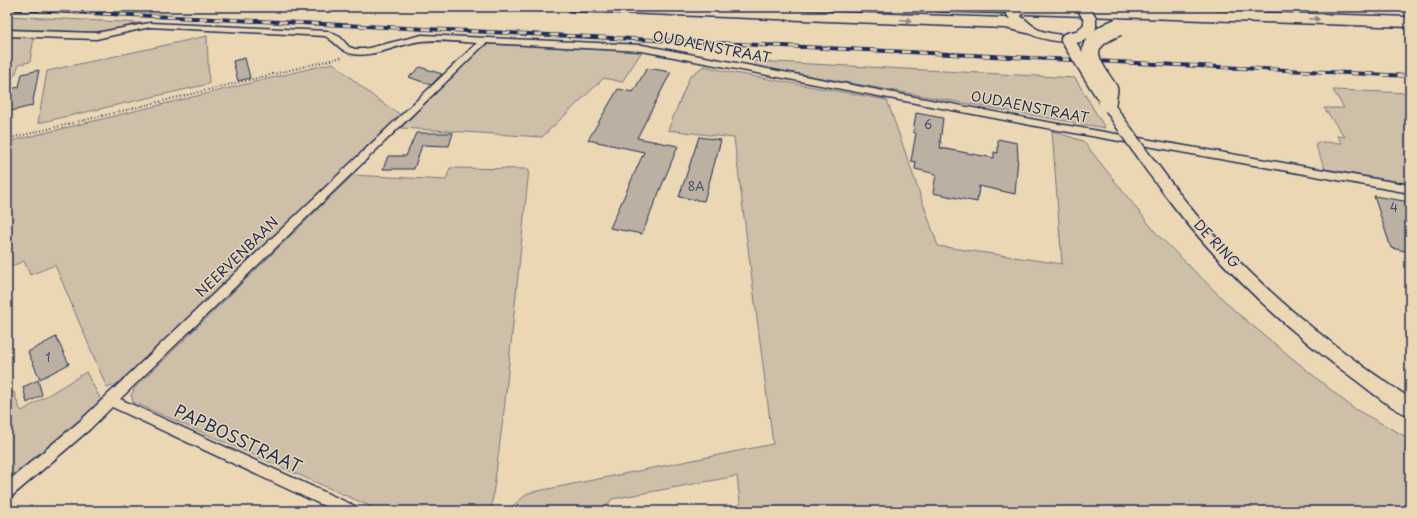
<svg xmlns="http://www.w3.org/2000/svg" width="1417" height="518" viewBox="0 0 1417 518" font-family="'Playpen Sans',sans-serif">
<rect width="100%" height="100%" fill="#ecd7b5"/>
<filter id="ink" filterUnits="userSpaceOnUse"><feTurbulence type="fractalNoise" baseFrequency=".025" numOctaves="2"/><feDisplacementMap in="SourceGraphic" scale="8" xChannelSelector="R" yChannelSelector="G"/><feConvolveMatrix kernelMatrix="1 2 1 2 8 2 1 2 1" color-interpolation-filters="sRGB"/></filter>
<g filter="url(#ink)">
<!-- green -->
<path fill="#cebfa8" stroke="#747783" d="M 7,16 L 141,23 L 108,31 L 91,32 L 7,29 Z
M 7,35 L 34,37 L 30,62 L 19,64 L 15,75 L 7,77 Z
M 207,36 L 209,84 L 38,123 L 47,71 Z
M 490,44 L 639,51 L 641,53 L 622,82 L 604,78 L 542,137 L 401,128 L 480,49 Z
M 755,61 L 1075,78 L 1105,128 L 754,66 Z
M 333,63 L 374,97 L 401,115 L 122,382 L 107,388 L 55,265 L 30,275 L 24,261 L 7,268 L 7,142 Z
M 704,66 L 729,72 L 887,100 L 938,246 L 1062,264 L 1052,131 L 1083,141 L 1156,233 L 1236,312 L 1353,408 L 1410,439 L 1410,511 L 741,511 L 737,476 L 612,499 L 603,511 L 507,511 L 528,493 L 773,444 L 734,138 L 668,130 L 690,76 Z
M 1333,90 L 1410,93 L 1410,184 L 1325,169 L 1315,144 L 1319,142 L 1342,143 L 1337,136 L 1345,137 L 1324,108 L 1344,108 Z
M 450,168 L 529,169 L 504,411 L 491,511 L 381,511 L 133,402 L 131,395 L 135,388 L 353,175 L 446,180 Z
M 86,372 L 101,400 L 29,466 L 7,484 L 7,395 L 14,392 L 19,407 L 22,411 Z"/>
<!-- building -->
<path fill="#bbb0a1" stroke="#1b2f5e" d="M 245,58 L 250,78 L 238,81 L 233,61 Z
M 420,67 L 442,74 L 431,85 L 409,77 Z
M 647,68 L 671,72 L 637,138 L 678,146 L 642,234 L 610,228 L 644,152 L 588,140 L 618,89 L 633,92 Z
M 39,70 L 32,106 L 7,112 L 7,101 L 10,89 L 19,87 L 22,74 Z
M 916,113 L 943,118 L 940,142 L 941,142 L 940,148 L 994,158 L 994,152 L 998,153 L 998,139 L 1017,143 L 1018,157 L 1015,194 L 979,186 L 977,202 L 933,193 L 936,174 L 915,169 L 916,162 L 911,161 L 916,133 L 913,132 Z
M 416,133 L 453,133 L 449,146 L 422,145 L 414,169 L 383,169 L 388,156 L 406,156 Z
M 699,137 L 721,140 L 704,201 L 679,197 Z
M 1374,196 L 1410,202 L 1410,252 L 1391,248 Z
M 56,337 L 69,364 L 40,379 L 28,352 Z
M 38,380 L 42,395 L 27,403 L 23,387 Z"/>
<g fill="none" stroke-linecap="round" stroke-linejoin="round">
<!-- street casing -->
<g stroke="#1b2f5e" stroke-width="3">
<path id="street" d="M 150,23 L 327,31 L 340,37 L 349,47 L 355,49 L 365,49 L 422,35 L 642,45 L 1041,121 L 1410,185 L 1410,193 L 1041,127 L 642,51 L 486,43 L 120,399 L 355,506 L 357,511 L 335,511 L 112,407 L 90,429 L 12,496 L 7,498 L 7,482 L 80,421 L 477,43 C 459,42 439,39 422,41 C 401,43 374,58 353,54 C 341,52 336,42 325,36 L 150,27 L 96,39 L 7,36 L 7,30 L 96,33 Z"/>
</g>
<!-- secondary casing -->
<g stroke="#1b2f5e" stroke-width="3">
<path id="secondary" d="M 1017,15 C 1025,17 1030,25 1037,29 C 1048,34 1060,34 1071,37 L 1073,39 L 1071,41 L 1067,42 C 1046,41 1024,36 1011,18 L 1013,16 Z
M 1107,99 L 1111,100 L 1131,128 L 1132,131 L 1131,134 L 1126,135 L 1121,134 L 1101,103 L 1103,100 Z
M 1142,149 L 1147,151 C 1166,175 1184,201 1205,225 C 1264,292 1335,350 1410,398 L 1410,416 C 1391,409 1373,393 1357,381 C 1284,328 1216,264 1162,191 C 1153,179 1143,167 1135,154 L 1137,151 Z"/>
</g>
<!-- highway casing -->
<g stroke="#1b2f5e" stroke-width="3">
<path id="highway" d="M 566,7 L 693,7 L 1005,18 L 1032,25 L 1035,28 L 1032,31 L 1027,33 L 1005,28 L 573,11 L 568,10 Z
M 932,7 L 1079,7 L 1410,17 L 1410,27 L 939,11 L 934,10 Z"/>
</g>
<!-- path -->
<path stroke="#1b2f5e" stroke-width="2" stroke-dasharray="1 2.5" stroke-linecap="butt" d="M 7,139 L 343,57"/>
<!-- street -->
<use href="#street" fill="#ecd7b5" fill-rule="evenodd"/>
<!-- secondary -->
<use href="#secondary" fill="#ecd7b5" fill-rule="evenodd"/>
<!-- highway -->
<use href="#highway" fill="#ecd7b5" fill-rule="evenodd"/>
<!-- rail casing -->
<g stroke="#1b2f5e" stroke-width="4">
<path id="rail" d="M 7,9 L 1410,76"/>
</g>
<!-- rail -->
<use href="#rail" stroke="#ecd7b5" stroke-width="2.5" stroke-dasharray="8" stroke-linecap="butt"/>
<!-- secondary-bridge casing -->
<g stroke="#1b2f5e" stroke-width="15" stroke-linecap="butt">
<path id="secondary-bridge" d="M 1009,7 L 1015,16
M 1083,7 L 1090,19 L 1090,27 L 1080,36 L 1067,39 L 1107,103
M 1126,131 L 1142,154"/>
</g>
<!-- highway-bridge casing -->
<g stroke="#1b2f5e" stroke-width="20" stroke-linecap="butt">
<path id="highway-bridge" d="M 1107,103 L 1109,90 C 1089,60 1077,44 1118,27"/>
</g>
<!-- secondary-bridge -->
<use href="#secondary-bridge" stroke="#ecd7b5" stroke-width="12"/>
<!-- highway-bridge -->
<use href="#highway-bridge" stroke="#ecd7b5" stroke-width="17"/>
</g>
<!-- one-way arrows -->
<defs><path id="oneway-solid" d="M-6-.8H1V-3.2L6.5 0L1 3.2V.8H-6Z"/></defs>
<g fill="#84838a">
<use href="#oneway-solid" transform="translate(1314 19) rotate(2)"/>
<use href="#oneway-solid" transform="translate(906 20) rotate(2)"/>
</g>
</g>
<g text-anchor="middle" stroke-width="3" stroke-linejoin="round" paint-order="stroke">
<!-- number labels -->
<g font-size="12" fill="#434f6f">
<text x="928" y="129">6</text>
<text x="696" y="191">8A</text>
<text x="1394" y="212">4</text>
<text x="48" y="362">1</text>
</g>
<!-- street labels -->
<g font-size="14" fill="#1b2f5e" stroke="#ecd7b5">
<text transform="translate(712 47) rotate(11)" y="5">OUDAENSTRAAT</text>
<text transform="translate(1030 107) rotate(11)" y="5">OUDAENSTRAAT</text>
<text transform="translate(1217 244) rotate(47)" y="5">DE RING</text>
<text transform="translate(237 257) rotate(-44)" y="5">NEERVENBAAN</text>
</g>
<!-- near-street labels -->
<g font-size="17" fill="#1b2f5e" stroke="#ecd7b5">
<text transform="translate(238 439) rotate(25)" y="6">PAPBOSSTRAAT</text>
</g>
</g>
<!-- margin -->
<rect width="1417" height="518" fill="none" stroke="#ecd7b5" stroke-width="24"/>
<rect x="12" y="12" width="1393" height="494" fill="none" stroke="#1b2f5e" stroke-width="1.5" filter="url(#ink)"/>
</svg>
